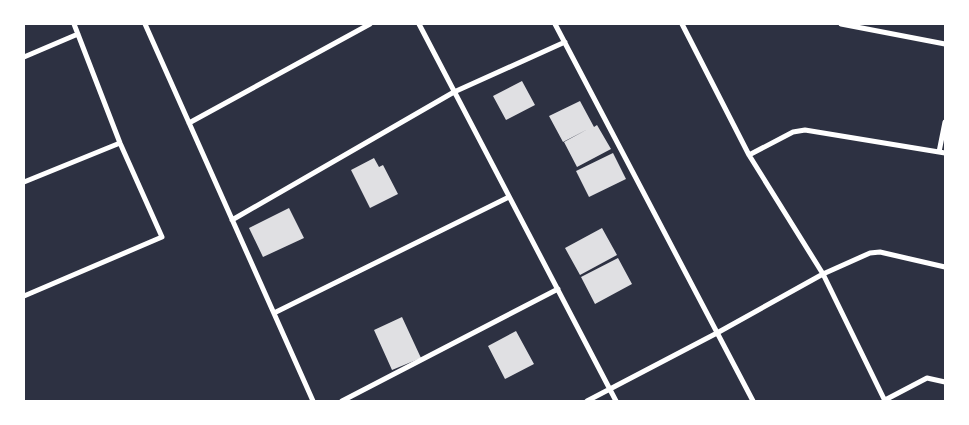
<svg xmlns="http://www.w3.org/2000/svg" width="969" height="425" viewBox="0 0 969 425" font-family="Figtree,sans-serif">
<rect width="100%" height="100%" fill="#2d3142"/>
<!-- building -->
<path fill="#e0e0e3" d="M 522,81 L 535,105 L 506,120 L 493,96 Z
M 580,101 L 594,127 L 597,125 L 611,149 L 577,167 L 564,142 L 588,129 L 563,142 L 549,116 Z
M 613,153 L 626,179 L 589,197 L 576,171 Z
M 374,158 L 379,167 L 383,165 L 398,194 L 370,208 L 351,170 Z
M 289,208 L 304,238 L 263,257 L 249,228 Z
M 602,228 L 617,255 L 580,275 L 565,248 Z
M 618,258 L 632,284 L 595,304 L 581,277 Z
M 402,317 L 421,358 L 392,370 L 374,330 Z
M 516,331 L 534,364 L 505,379 L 488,346 Z"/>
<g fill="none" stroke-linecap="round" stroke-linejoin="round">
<!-- minor -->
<path stroke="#fff" stroke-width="5" d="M 145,24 L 313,401
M 419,24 L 616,401
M 555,24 L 753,401
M 682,24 L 749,155 L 823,274 L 885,401
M 841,24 L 945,44
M 24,57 L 78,34
M 189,123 L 370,24
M 939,152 L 945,122
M 749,155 L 793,132 L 805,130 L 945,153
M 24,182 L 120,143
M 232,220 L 454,92 L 565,42
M 24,296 L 162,237 L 120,143 L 74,24
M 274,313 L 509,197
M 885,400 L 927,378 L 945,382
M 342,401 L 558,289
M 587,401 L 717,333 L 823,274 L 870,253 L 880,252 L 945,267"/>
</g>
<!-- border -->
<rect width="969" height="425" fill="none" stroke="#ffffff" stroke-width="50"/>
</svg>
